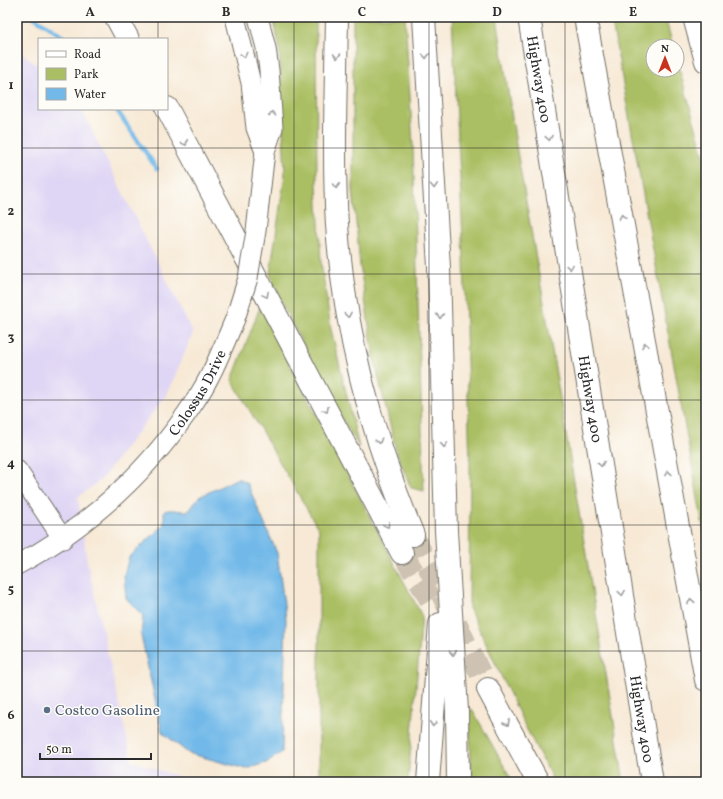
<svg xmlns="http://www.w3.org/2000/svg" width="723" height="799" viewBox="0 0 723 799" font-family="Vollkorn,serif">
<rect width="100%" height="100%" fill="#fdfcf7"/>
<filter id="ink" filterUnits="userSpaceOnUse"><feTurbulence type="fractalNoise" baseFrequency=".025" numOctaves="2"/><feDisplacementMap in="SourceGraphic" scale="8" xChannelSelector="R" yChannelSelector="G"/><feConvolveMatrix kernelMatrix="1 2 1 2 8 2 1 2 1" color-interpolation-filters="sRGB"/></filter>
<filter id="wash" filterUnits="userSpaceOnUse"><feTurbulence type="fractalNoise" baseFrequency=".012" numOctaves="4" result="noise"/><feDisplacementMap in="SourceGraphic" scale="16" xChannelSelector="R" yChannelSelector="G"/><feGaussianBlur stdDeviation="0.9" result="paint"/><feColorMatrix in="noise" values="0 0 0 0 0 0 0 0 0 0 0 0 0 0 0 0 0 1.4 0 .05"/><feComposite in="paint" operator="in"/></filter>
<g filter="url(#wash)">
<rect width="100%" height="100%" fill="#f7e9d5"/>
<!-- built -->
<path fill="#dfd5f5" d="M 17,49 L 39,67 L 39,109 L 81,109 L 193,333 L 167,394 L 101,480 L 78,497 L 87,561 L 132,761 L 194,782 L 17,782 Z"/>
<!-- green -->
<path fill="#aabf63" stroke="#6a7547" d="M 273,17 L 316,17 L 317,184 L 321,262 L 331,329 L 359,447 L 338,412 L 283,306 L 270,274 L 285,174 L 279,45 Z
M 353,17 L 405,17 L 413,145 L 424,491 L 411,488 L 397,454 L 374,359 L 360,266 L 353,190 Z
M 452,17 L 497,17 L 517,151 L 547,320 L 624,782 L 554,782 L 523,722 L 469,608 L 470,465 L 464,260 Z
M 611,17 L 665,17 L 673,46 L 653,46 L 653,70 L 677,70 L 677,61 L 706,163 L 706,543 Z
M 260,307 L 422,616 L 408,782 L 319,782 L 319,530 L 232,380 Z
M 472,709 L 513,782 L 472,782 L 469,711 Z"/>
<!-- water -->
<path fill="#72b9e9" stroke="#4e728a" d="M 238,478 L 247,483 L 277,553 L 286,619 L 282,752 L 266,763 L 246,769 L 188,753 L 162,732 L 141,635 L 143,616 L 126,598 L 124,575 L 129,557 L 164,525 L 164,511 C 173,508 179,512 189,511 L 199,497 Z"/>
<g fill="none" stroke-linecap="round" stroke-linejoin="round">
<!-- stream -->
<path stroke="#72b9e9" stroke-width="4.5" d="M 34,17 L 66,39
M 116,109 L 157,169"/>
</g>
</g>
<g filter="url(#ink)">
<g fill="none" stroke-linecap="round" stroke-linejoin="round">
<!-- highway-tunnel -->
<path stroke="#cec3b3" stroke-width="22" stroke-dasharray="22 11" stroke-linecap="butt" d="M 413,535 L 488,689
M 402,553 L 435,607"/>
<!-- minor casing -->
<g stroke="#726e66" stroke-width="21">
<g id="minor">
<path d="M 235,17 L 251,83 L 256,128 L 265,152"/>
<path d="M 258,17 L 266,48 L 269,70 L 273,128 L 265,152 L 264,160"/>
<path d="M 17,470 L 63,539"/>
<path id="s1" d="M 17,565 C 89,527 151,469 195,401 C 212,376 223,347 235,319"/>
</g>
</g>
<!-- highway casing -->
<g stroke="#726e66" stroke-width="24">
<g id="highway">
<path d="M 116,17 L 128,39"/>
<path d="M 337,17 C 336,86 333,156 337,225 C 344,332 372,436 413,535"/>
<path d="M 424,17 L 439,267 L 446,531 L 457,711 L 458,782"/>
<path id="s2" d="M 529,17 L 652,782"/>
<path d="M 585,17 L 706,680"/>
<path d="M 694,17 L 706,61"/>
<path d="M 167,108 L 402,553"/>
<path d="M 488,689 L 538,782"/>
<path d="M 428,782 L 440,624"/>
</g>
</g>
<!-- minor -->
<use href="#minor" stroke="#fff" stroke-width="19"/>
<!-- highway -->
<use href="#highway" stroke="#fff" stroke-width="22"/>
<!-- minor-bridge casing -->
<g stroke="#726e66" stroke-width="21" stroke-linecap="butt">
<path id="minor-bridge" d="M 235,319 L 248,278 L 256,231 L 264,160"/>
</g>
<!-- minor-bridge -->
<use href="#minor-bridge" stroke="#fff" stroke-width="19"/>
</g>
<!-- one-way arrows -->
<defs><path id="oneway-chevron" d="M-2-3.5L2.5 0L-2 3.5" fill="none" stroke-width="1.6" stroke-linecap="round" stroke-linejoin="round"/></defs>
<g stroke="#a0a0a0">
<use href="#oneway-chevron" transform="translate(244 55) rotate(76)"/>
<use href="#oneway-chevron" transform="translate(337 56) rotate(90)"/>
<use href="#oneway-chevron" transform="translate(426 56) rotate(87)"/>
<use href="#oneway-chevron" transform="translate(272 114) rotate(-93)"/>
<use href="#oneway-chevron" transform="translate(549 138) rotate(81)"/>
<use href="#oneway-chevron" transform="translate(185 143) rotate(62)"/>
<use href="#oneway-chevron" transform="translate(336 186) rotate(89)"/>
<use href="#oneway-chevron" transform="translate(434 186) rotate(87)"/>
<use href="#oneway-chevron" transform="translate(622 217) rotate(-100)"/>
<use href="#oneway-chevron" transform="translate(570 267) rotate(81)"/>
<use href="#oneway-chevron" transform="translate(266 295) rotate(62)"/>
<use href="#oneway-chevron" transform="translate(348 315) rotate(81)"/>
<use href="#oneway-chevron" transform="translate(440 316) rotate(88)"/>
<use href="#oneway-chevron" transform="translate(645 345) rotate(-100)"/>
<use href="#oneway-chevron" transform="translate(326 410) rotate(62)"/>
<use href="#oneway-chevron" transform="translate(379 441) rotate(73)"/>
<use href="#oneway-chevron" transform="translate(444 445) rotate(88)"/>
<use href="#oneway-chevron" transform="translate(601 464) rotate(81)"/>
<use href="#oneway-chevron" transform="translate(668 473) rotate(-100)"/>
<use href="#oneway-chevron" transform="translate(387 525) rotate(62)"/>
<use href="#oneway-chevron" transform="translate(622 593) rotate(81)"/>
<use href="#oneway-chevron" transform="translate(691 601) rotate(-100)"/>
<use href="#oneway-chevron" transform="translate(453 653) rotate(87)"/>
<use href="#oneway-chevron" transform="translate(507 723) rotate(61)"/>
<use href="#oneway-chevron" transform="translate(433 724) rotate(95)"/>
</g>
</g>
<!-- grid -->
<path fill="none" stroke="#2b2b2b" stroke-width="1" stroke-opacity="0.55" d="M 158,17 L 158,39M 294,17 L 294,782M 429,17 L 429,782M 565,17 L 565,782M 158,109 L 158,782M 17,148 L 706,148M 17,274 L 706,274M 17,400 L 706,400M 17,525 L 706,525M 17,651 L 706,651"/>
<!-- markers -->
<circle fill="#5c6f8a" stroke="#fdfcf7" stroke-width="1.5" cx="47" cy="710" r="4"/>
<g text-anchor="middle" stroke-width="3" stroke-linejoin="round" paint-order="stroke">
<!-- street labels -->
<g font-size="15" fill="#2b2b2b" stroke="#fdfcf7">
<text dy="5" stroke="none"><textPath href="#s2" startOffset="63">Highway 400</textPath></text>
<text dy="5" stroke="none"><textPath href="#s1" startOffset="253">Colossus Drive</textPath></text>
<text dy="5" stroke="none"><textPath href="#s2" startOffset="387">Highway 400</textPath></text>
<text dy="5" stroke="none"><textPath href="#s2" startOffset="711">Highway 400</textPath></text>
</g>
<!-- service labels -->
<g font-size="15" fill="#4e5e75" stroke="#fdfcf7" text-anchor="start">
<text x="55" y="715">Costco Gasoline</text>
</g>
</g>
<!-- margin -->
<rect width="723" height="799" fill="none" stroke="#fdfcf7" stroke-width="44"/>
<!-- legend -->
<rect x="38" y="38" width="130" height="72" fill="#fdfcf7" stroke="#a9a8a5"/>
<rect x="46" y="51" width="20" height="6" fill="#ffffff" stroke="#a9a8a5"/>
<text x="74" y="58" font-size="12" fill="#2b2b2b">Road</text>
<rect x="46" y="68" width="20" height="12" fill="#aabf63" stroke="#a9a8a5"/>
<text x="74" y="78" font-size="12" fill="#2b2b2b">Park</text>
<rect x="46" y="88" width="20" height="12" fill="#72b9e9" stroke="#a9a8a5"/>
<text x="74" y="98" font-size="12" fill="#2b2b2b">Water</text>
<!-- north arrow -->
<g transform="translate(665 58)"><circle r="19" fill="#fdfcf7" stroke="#a9a8a5"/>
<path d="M0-3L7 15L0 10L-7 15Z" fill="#c8321e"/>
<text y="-6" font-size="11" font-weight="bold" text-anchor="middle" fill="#2b2b2b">N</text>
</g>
<!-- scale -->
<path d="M40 753v6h111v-6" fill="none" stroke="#2b2b2b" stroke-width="2"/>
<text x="46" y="753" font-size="12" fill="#2b2b2b" stroke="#fdfcf7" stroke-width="3" paint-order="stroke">50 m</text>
<rect x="22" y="22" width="679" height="755" fill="none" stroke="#2b2b2b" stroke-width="1.5"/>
<g font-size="13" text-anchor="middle" font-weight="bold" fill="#2b2b2b">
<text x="90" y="16">A</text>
<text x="226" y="16">B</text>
<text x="362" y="16">C</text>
<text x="497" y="16">D</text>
<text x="633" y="16">E</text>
<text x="11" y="89">1</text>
<text x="11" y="215">2</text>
<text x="11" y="341">3</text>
<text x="11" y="467">4</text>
<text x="11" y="593">5</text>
<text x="11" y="719">6</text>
</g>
</svg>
